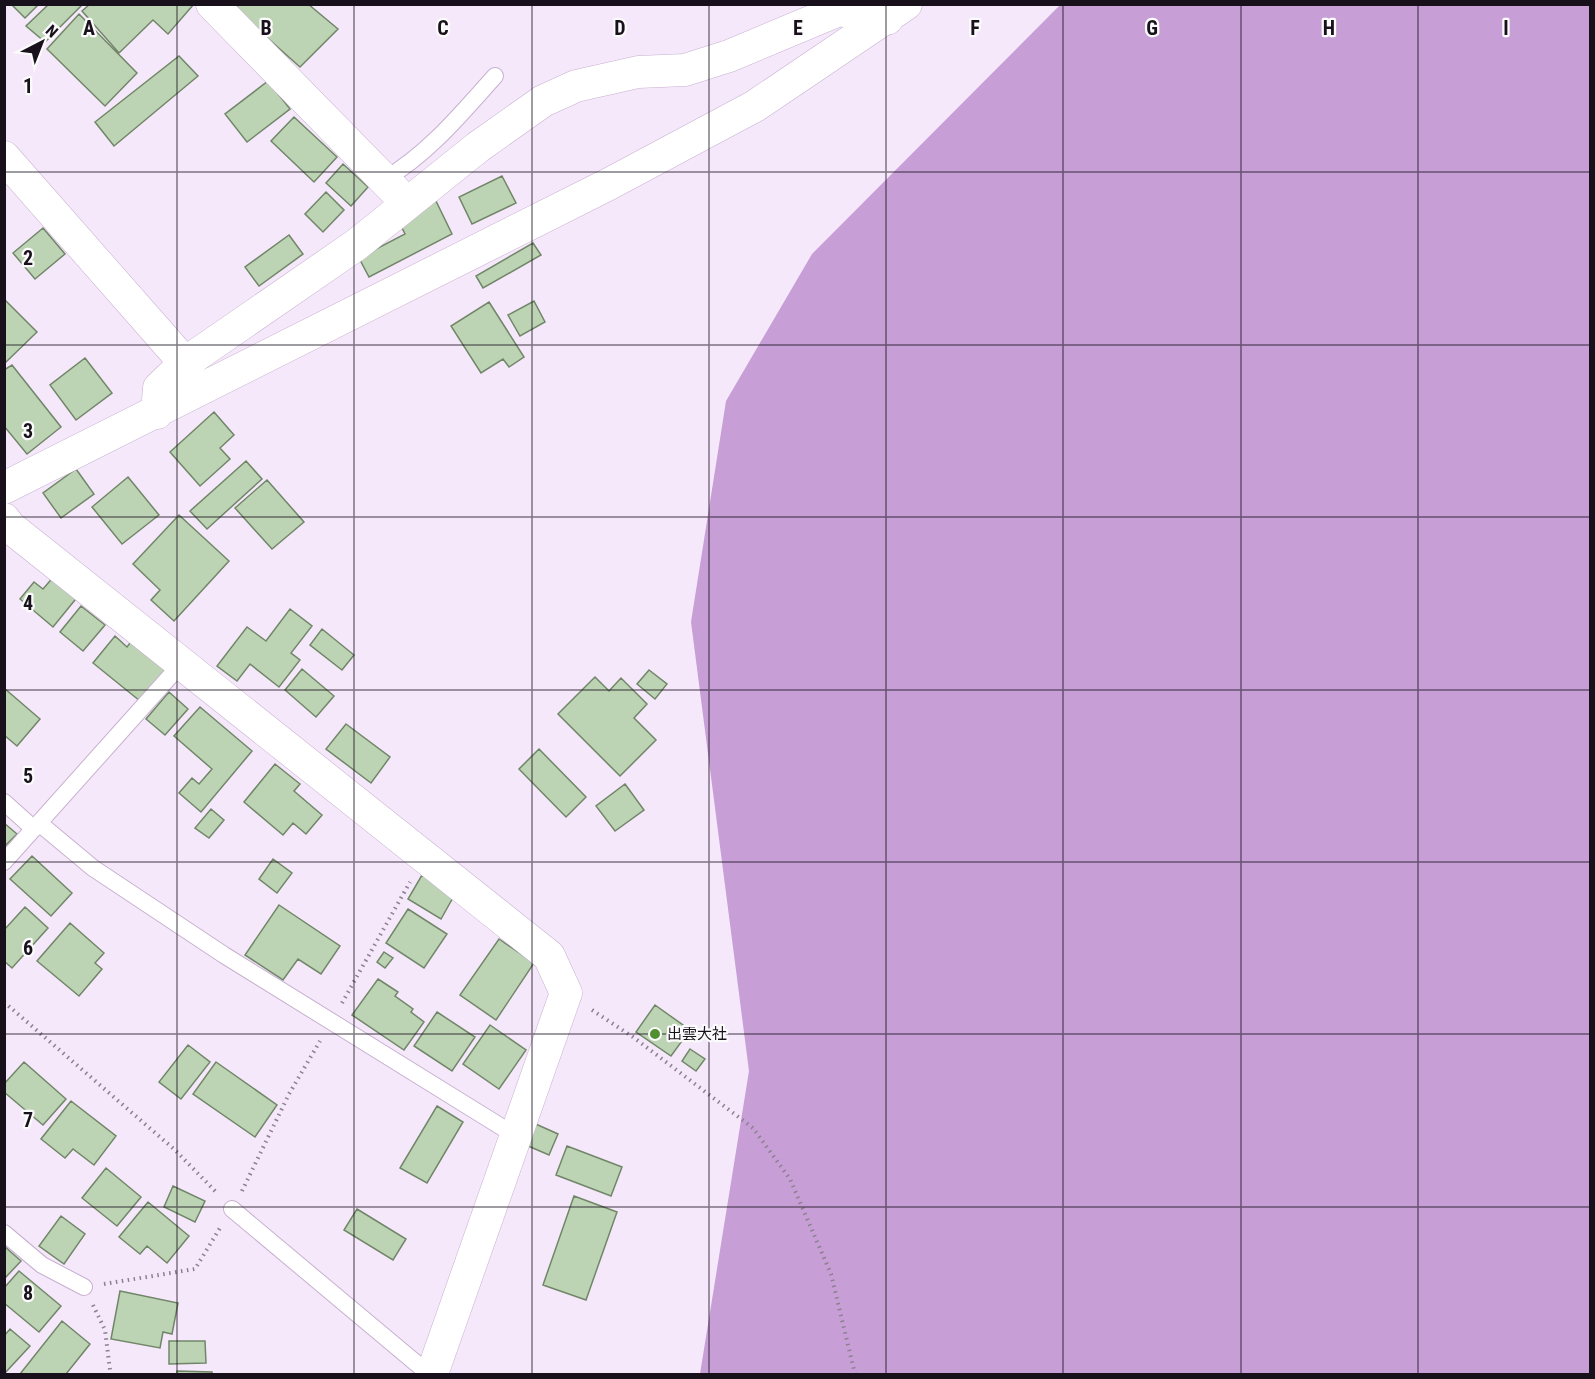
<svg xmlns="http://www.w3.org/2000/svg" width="1595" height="1379" viewBox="0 0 1595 1379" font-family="'Roboto Condensed','Noto Sans JP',sans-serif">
<rect width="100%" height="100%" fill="#f6e8fb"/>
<!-- forest -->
<path fill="#c79ed6" d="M 1060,5 L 1590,5 L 1590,1374 L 700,1374 L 749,1071 L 691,622 L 726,401 L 812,254 Z"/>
<!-- building -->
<path fill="#bdd4b4" stroke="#718669" stroke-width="1.5" d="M 11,4 L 39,4 L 25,18 Z
M 49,4 L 83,4 L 45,42 L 26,26 Z
M 90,4 L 194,4 L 168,34 L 153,20 L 119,53 L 82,11 Z
M 239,4 L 308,4 L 338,29 L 300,67 L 235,9 Z
M 79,14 L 137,73 L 105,106 L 47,49 Z
M 179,56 L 198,76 L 114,146 L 95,122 Z
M 268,81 L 290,109 L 247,142 L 225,114 Z
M 294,117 L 337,157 L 314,182 L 271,141 Z
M 343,164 L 368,187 L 351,206 L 326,183 Z
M 502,176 L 516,203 L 472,224 L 459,197 Z
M 326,192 L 344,210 L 323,232 L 305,214 Z
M 436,201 L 452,234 L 369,277 L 359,258 L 405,234 L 398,220 Z
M 43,228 L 65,254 L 35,279 L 13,253 Z
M 289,235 L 303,254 L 259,286 L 245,267 Z
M 533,243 L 541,255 L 483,288 L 476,276 Z
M 4,299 L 37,332 L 5,363 L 4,362 Z
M 534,301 L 545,322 L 520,336 L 508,315 Z
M 489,302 L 524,357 L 509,367 L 503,359 L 481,373 L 451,326 Z
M 85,358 L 112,393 L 76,420 L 50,385 Z
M 12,365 L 61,427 L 27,454 L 4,426 L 4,370 Z
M 214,412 L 234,435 L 220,448 L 230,459 L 200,486 L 170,452 Z
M 246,461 L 262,479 L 207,529 L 190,511 Z
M 76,469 L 94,494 L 61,518 L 43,493 Z
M 128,477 L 159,515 L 122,544 L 92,507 Z
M 267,480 L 304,522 L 272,549 L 235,508 Z
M 179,515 L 229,561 L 174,621 L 151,600 L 160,590 L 133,564 Z
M 55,575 L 79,595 L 53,627 L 20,599 L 34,582 L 43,589 Z
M 81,606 L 105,625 L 83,651 L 60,632 Z
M 290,609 L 312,626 L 291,653 L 300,660 L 279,687 L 250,664 L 237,681 L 217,666 L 247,627 L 266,641 Z
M 322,629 L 354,655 L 342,670 L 310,645 Z
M 115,636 L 127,647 L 134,638 L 169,667 L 140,701 L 93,663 Z
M 302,669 L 334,696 L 316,717 L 285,690 Z
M 649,670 L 667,684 L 655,699 L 637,684 Z
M 595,677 L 609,691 L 621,678 L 647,704 L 634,718 L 656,740 L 620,776 L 558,714 Z
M 4,688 L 40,719 L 17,746 L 4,735 Z
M 169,692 L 188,709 L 165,735 L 146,719 Z
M 200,707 L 252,751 L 201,812 L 179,793 L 192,778 L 199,784 L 212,769 L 174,736 Z
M 346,724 L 390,757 L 371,783 L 326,749 Z
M 539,749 L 586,797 L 566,817 L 519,769 Z
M 275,764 L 300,784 L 294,791 L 322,815 L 306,834 L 293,823 L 283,835 L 244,802 Z
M 625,784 L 644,810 L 615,831 L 596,806 Z
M 211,809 L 224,820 L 209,838 L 195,828 Z
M 4,823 L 17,834 L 4,847 Z
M 32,856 L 72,893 L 51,916 L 10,879 Z
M 273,859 L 292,873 L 277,893 L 259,879 Z
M 422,875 L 455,894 L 441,919 L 408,899 Z
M 279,905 L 340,946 L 321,974 L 298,959 L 283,980 L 245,955 Z
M 25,907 L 48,928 L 12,968 L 4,961 L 4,930 Z
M 408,909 L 447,934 L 424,968 L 386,943 Z
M 70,923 L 104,953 L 95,963 L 102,969 L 79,996 L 37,961 Z
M 499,939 L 534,963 L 496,1020 L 460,995 Z
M 384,952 L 393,958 L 385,968 L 377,962 Z
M 378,979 L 398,992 L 395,996 L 413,1009 L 411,1012 L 424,1022 L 404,1050 L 352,1015 Z
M 655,1005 L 690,1030 L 671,1056 L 636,1032 Z
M 437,1012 L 475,1037 L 452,1071 L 414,1046 Z
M 490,1025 L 526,1050 L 499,1089 L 463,1064 Z
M 188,1045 L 210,1062 L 181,1099 L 159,1082 Z
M 690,1049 L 705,1059 L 696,1071 L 682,1061 Z
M 24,1062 L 66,1099 L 43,1125 L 4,1092 L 4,1084 Z
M 216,1062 L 277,1105 L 255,1137 L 193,1094 Z
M 71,1101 L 116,1136 L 94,1165 L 73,1149 L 65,1158 L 41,1139 Z
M 437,1106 L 463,1122 L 427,1183 L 400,1168 Z
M 529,1121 L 558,1134 L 549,1155 L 519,1142 Z
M 567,1146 L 622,1167 L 611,1196 L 556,1175 Z
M 106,1168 L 141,1197 L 117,1226 L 82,1198 Z
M 173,1186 L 205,1201 L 195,1222 L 164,1207 Z
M 574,1196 L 617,1212 L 586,1300 L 543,1285 Z
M 148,1202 L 189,1236 L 167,1263 L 147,1246 L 140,1254 L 119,1237 Z
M 357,1209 L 406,1239 L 393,1260 L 344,1230 Z
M 61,1216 L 85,1234 L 64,1264 L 39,1246 Z
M 4,1246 L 21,1261 L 4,1279 Z
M 19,1271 L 61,1306 L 39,1332 L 4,1303 L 4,1288 Z
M 120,1291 L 178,1303 L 172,1334 L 163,1332 L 160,1348 L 111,1339 Z
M 62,1321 L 90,1344 L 66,1374 L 20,1374 Z
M 10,1329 L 30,1346 L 4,1374 L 4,1336 Z
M 169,1341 L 205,1341 L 206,1363 L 169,1364 Z
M 177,1371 L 212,1372 L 212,1374 L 177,1374 Z"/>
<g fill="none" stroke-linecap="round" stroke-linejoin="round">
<!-- lane casing -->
<g stroke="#c7b1cf" stroke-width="18">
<path id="lane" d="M 384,180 C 429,153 460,115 495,76
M 4,802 L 34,829
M 39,823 L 93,868 L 224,955 L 516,1136
M 4,862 L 182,663
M 232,1209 L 429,1374
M 4,1233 L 42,1265 L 84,1287"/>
</g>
<!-- street casing -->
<g stroke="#c7b1cf" stroke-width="33">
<path id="street" d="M 212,4 L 407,203
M 4,157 L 185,363
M 157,413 L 159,388 L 185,363 L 356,245 L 478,147 L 543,101 L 576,86 L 638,72 L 685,70 L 729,56 L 839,10 L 887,19
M 4,488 L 609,184 L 755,106 L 906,4
M 4,519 L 10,527 L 549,956 L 566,993 L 432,1374"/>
</g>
<!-- path -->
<path stroke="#8c8190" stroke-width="4" stroke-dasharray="1.5 4.5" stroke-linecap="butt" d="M 4,1002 L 175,1150 L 217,1193
M 342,1003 L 410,882
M 592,1010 L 633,1037 L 753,1128 L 790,1179 L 831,1274 L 855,1374
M 242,1191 L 289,1094 L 320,1041
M 104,1284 L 195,1269 L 220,1228
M 93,1305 L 105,1330 L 110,1370"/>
<!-- lane -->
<use href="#lane" stroke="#fff" stroke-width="16"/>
<!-- street -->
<use href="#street" stroke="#fff" stroke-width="32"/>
</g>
<!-- grid -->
<path fill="none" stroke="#18101b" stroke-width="1.5" stroke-opacity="0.55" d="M 177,4 L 177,1374M 354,4 L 354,1374M 532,4 L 532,1374M 709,4 L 709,1374M 886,4 L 886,1374M 1063,4 L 1063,1374M 1241,4 L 1241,1374M 1418,4 L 1418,1374M 4,172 L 1590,172M 4,345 L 1590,345M 4,517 L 1590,517M 4,690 L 1590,690M 4,862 L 1590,862M 4,1034 L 1590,1034M 4,1207 L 1590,1207"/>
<!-- markers -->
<circle fill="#518f30" stroke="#fbfbfb" stroke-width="2" cx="655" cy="1034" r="6"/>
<g text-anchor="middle" stroke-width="4.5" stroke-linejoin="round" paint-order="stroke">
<!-- poi labels -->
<g font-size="15" fill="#18101b" stroke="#fbfbfb" text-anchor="start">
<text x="667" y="1039">出雲大社</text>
</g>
</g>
<g font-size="20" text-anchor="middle" font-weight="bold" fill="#18101b" stroke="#fbfbfb" stroke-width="4.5" stroke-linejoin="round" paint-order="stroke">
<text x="89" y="35">A</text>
<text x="266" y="35">B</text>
<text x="443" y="35">C</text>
<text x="620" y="35">D</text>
<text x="798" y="35">E</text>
<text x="975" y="35">F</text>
<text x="1152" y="35">G</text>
<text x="1329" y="35">H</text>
<text x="1506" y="35">I</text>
<text x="28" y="93">1</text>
<text x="28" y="265">2</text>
<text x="28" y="438">3</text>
<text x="28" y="610">4</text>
<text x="28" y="783">5</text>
<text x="28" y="955">6</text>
<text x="28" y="1127">7</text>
<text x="28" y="1300">8</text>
</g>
<!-- border -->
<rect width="1595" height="1379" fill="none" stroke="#18101b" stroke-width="12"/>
<!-- north arrow -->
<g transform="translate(42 42) rotate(42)" stroke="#fbfbfb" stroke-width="4.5" paint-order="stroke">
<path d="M0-4.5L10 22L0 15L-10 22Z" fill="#18101b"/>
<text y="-9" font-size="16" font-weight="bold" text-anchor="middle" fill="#18101b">N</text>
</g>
</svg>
